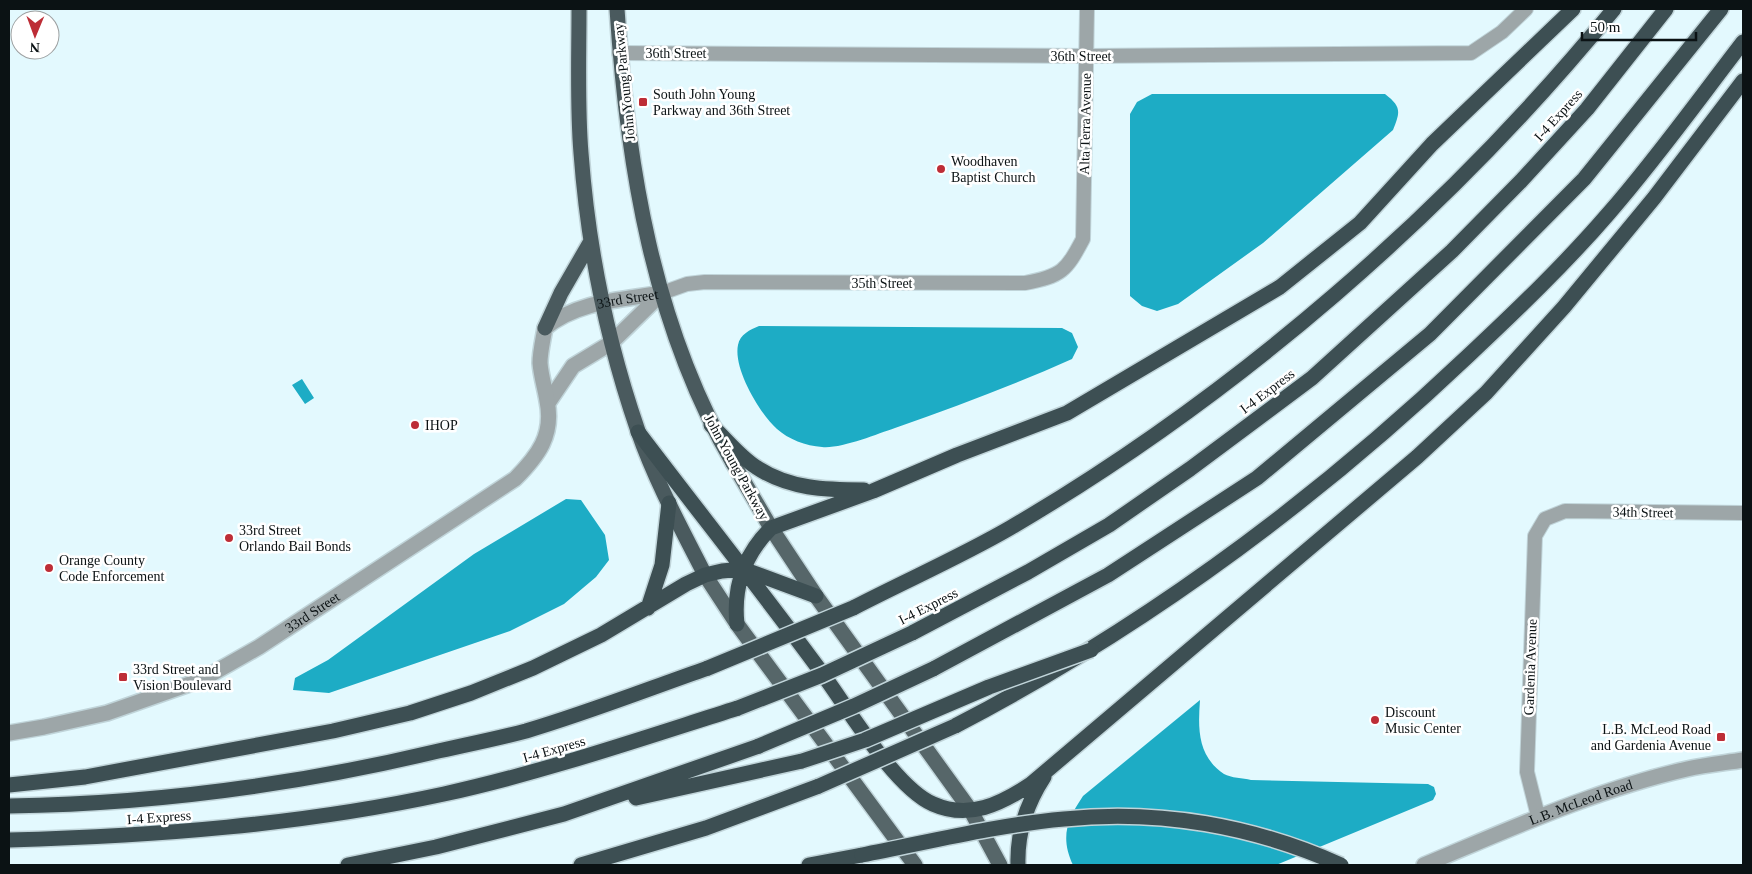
<svg xmlns="http://www.w3.org/2000/svg" width="1752" height="874" viewBox="0 0 1752 874" font-family="'Times New Roman',serif">
<rect width="100%" height="100%" fill="#e3f9fe"/>
<!-- water -->
<path fill="#1dacc5" d="M 1152,94 L 1385,94 C 1402,107 1400,112 1393,130 L 1263,243 L 1178,304 L 1157,311 L 1142,306 L 1130,296 L 1130,114 L 1137,102 Z
M 759,326 L 1062,328 L 1072,333 L 1078,347 L 1072,359 C 1014,385 955,407 895,428 C 877,434 841,449 822,447 C 806,446 788,439 777,429 C 760,414 733,369 738,345 C 740,334 750,330 759,326 Z
M 302,379 L 314,398 L 305,404 L 292,385 Z
M 566,499 L 581,500 L 605,535 L 609,560 L 596,577 L 564,604 L 510,631 L 329,693 L 293,690 L 295,678 L 328,660 L 474,554 Z
M 1200,700 C 1198,728 1197,756 1224,774 C 1231,778 1243,778 1251,780 L 1428,784 L 1434,787 L 1436,794 L 1433,800 L 1276,865 L 1073,865 C 1060,837 1067,820 1083,796 Z"/>
<g fill="none" stroke-linecap="round" stroke-linejoin="round">
<!-- minor casing -->
<g stroke="#c0d4d9" stroke-width="16">
<path id="minor" d="M 619,53 L 1087,56 L 1471,53 L 1502,32 L 1526,9
M 662,293 L 687,284 L 705,282 L 1025,283 C 1062,276 1066,271 1083,239 L 1087,9
M 1538,816 L 1527,772 L 1535,536 L 1545,519 L 1565,511 L 1743,513"/>
</g>
<!-- tertiary casing -->
<g stroke="#c0d4d9" stroke-width="18">
<g id="tertiary">
<path d="M 548,403 L 573,366 L 611,343 L 662,293"/>
<path id="s1" d="M 9,733 L 44,727 L 107,713 L 201,680 L 259,647 L 515,479 C 538,456 554,435 547,401 C 545,388 541,376 540,363 C 540,352 543,340 545,328 C 577,301 622,300 662,293"/>
<path id="s2" d="M 1424,865 C 1510,829 1595,790 1687,769 C 1705,765 1724,763 1743,760"/>
</g>
</g>
<!-- primary casing -->
<g stroke="#c0d4d9" stroke-width="18">
<path id="primary" d="M 733,463 L 771,528 L 816,596 L 971,811 L 1000,865
M 705,575 L 737,624 L 915,865"/>
</g>
<!-- trunk casing -->
<g stroke="#c0d4d9" stroke-width="18">
<path id="trunk" d="M 579,9 C 579,57 577,105 581,153 C 588,247 607,341 638,431 C 655,480 681,528 705,575
M 617,9 C 627,165 653,326 733,463
M 545,328 L 561,293 L 591,241"/>
</g>
<!-- motorway casing -->
<g stroke="#c0d4d9" stroke-width="18">
<path id="motorway" d="M 711,425 C 726,439 740,457 756,467 C 789,489 826,490 864,490
M 638,432 C 698,511 760,589 819,669 C 846,705 894,787 933,804 C 969,820 1001,804 1031,784 L 1417,457 L 1486,393 L 1564,307 L 1654,198 L 1743,81
M 648,608 L 662,565 L 669,503
M 853,608 C 905,581 960,557 1010,528 C 1237,395 1448,212 1614,9
M 737,624 C 733,587 744,555 771,528 L 873,491 L 957,455 L 1067,413 L 1280,287 L 1360,223 L 1432,144 L 1573,9
M 912,633 L 1028,572 L 1109,525 L 1190,469 L 1312,378 L 1452,251 L 1521,181 L 1587,109 L 1666,9
M 933,669 L 1108,575 L 1257,478 L 1430,334 L 1584,179 L 1721,9
M 955,726 C 1143,628 1314,502 1468,356 C 1517,310 1566,263 1609,213 C 1657,158 1699,99 1743,42
M 9,785 L 85,777 L 333,731 L 410,713 L 471,693 L 533,668 L 601,635 L 686,584 L 705,575 L 722,571 L 743,569 L 816,596
M 636,798 L 802,761
M 9,806 C 152,804 295,785 434,752 C 465,745 496,739 526,731 C 587,713 648,689 708,668
M 9,840 C 154,836 301,825 444,794 C 544,772 640,739 738,708
M 348,865 L 436,847 L 564,814 L 759,746
M 581,865 L 706,828 L 819,786
M 809,865 L 862,855
M 1018,865 C 1017,834 1027,803 1044,777"/>
</g>
<!-- minor -->
<use href="#minor" stroke="#9da6a8" stroke-width="14"/>
<!-- tertiary -->
<use href="#tertiary" stroke="#9da6a8" stroke-width="15"/>
<!-- primary -->
<use href="#primary" stroke="#566669" stroke-width="15"/>
<!-- trunk -->
<use href="#trunk" stroke="#4a5a5e" stroke-width="15"/>
<!-- motorway -->
<use href="#motorway" stroke="#3d4f53" stroke-width="15"/>
<!-- motorway-bridge casing -->
<g stroke="#c0d4d9" stroke-width="18" stroke-linecap="butt">
<path id="motorway-bridge" d="M 708,668 L 853,608
M 738,708 L 822,675 L 912,633
M 759,746 L 854,706 L 933,669
M 802,761 L 865,740 L 989,687 L 1091,650
M 819,786 L 955,726
M 862,855 C 929,842 996,825 1064,819 C 1159,809 1254,826 1341,865"/>
</g>
<!-- motorway-bridge -->
<use href="#motorway-bridge" stroke="#3d4f53" stroke-width="15"/>
</g>
<!-- markers -->
<g fill="#bd2d36" stroke="#fff" stroke-width="2">
<rect x="638" y="97" width="10" height="10" rx="2.5"/>
<circle cx="941" cy="169" r="5"/>
<circle cx="415" cy="425" r="5"/>
<circle cx="229" cy="538" r="5"/>
<circle cx="49" cy="568" r="5"/>
<rect x="118" y="672" width="10" height="10" rx="2.5"/>
<circle cx="1375" cy="720" r="5"/>
<rect x="1716" y="732" width="10" height="10" rx="2.5"/>
</g>
<g text-anchor="middle" stroke-width="5" stroke-linejoin="round" paint-order="stroke">
<!-- street labels -->
<g font-size="14" fill="#0b1214" stroke="#fff">
<text x="676" y="58">36th Street</text>
<text x="1081" y="61">36th Street</text>
<text transform="translate(624 82) rotate(-96)" y="5">John Young Parkway</text>
<text transform="translate(1558 115) rotate(-48)" y="5">I-4 Express</text>
<text transform="translate(1085 124) rotate(-89)" y="5">Alta Terra Avenue</text>
<text x="882" y="288">35th Street</text>
<text dy="5" stroke="none"><textPath href="#s1" startOffset="824">33rd Street</textPath></text>
<text transform="translate(1267 391) rotate(-37)" y="5">I-4 Express</text>
<text transform="translate(737 467) rotate(61)" y="5">John Young Parkway</text>
<text transform="translate(1643 512) rotate(1)" y="5">34th Street</text>
<text transform="translate(928 606) rotate(-27)" y="5">I-4 Express</text>
<text dy="5" stroke="none"><textPath href="#s1" startOffset="330">33rd Street</textPath></text>
<text transform="translate(1530 667) rotate(-88)" y="5">Gardenia Avenue</text>
<text transform="translate(554 749) rotate(-16)" y="5">I-4 Express</text>
<text dy="5" stroke="none"><textPath href="#s2" startOffset="169">L.B. McLeod Road</textPath></text>
<text transform="translate(159 817) rotate(-4)" y="5">I-4 Express</text>
</g>
<!-- poi labels -->
<g font-size="14" fill="#0b1214" stroke="#fff" text-anchor="start">
<text x="653" y="99">South John Young<tspan x="653" dy="16">Parkway and 36th Street</tspan></text>
<text x="951" y="166">Woodhaven<tspan x="951" dy="16">Baptist Church</tspan></text>
<text x="425" y="430">IHOP</text>
<text x="239" y="535">33rd Street<tspan x="239" dy="16">Orlando Bail Bonds</tspan></text>
<text x="59" y="565">Orange County<tspan x="59" dy="16">Code Enforcement</tspan></text>
<text x="133" y="674">33rd Street and<tspan x="133" dy="16">Vision Boulevard</tspan></text>
<text x="1385" y="717">Discount<tspan x="1385" dy="16">Music Center</tspan></text>
<text x="1711" y="734" text-anchor="end">L.B. McLeod Road<tspan x="1711" dy="16">and Gardenia Avenue</tspan></text>
</g>
</g>
<!-- border -->
<rect width="1752" height="874" fill="none" stroke="#0b1214" stroke-width="20"/>
<!-- north arrow -->
<g transform="translate(35 35) rotate(181)"><circle r="24" fill="#ffffff" stroke="#9da0a1"/>
<path d="M0-4L9 19L0 12L-9 19Z" fill="#bd2d36"/>
<text y="-8" font-size="14" font-weight="bold" text-anchor="middle" fill="#0b1214">N</text>
</g>
<!-- scale -->
<path d="M1582 32v8h114v-8" fill="none" stroke="#0b1214" stroke-width="2.5"/>
<text x="1590" y="32" font-size="15" fill="#0b1214" stroke="#ffffff" stroke-width="4" paint-order="stroke">50 m</text>
</svg>
